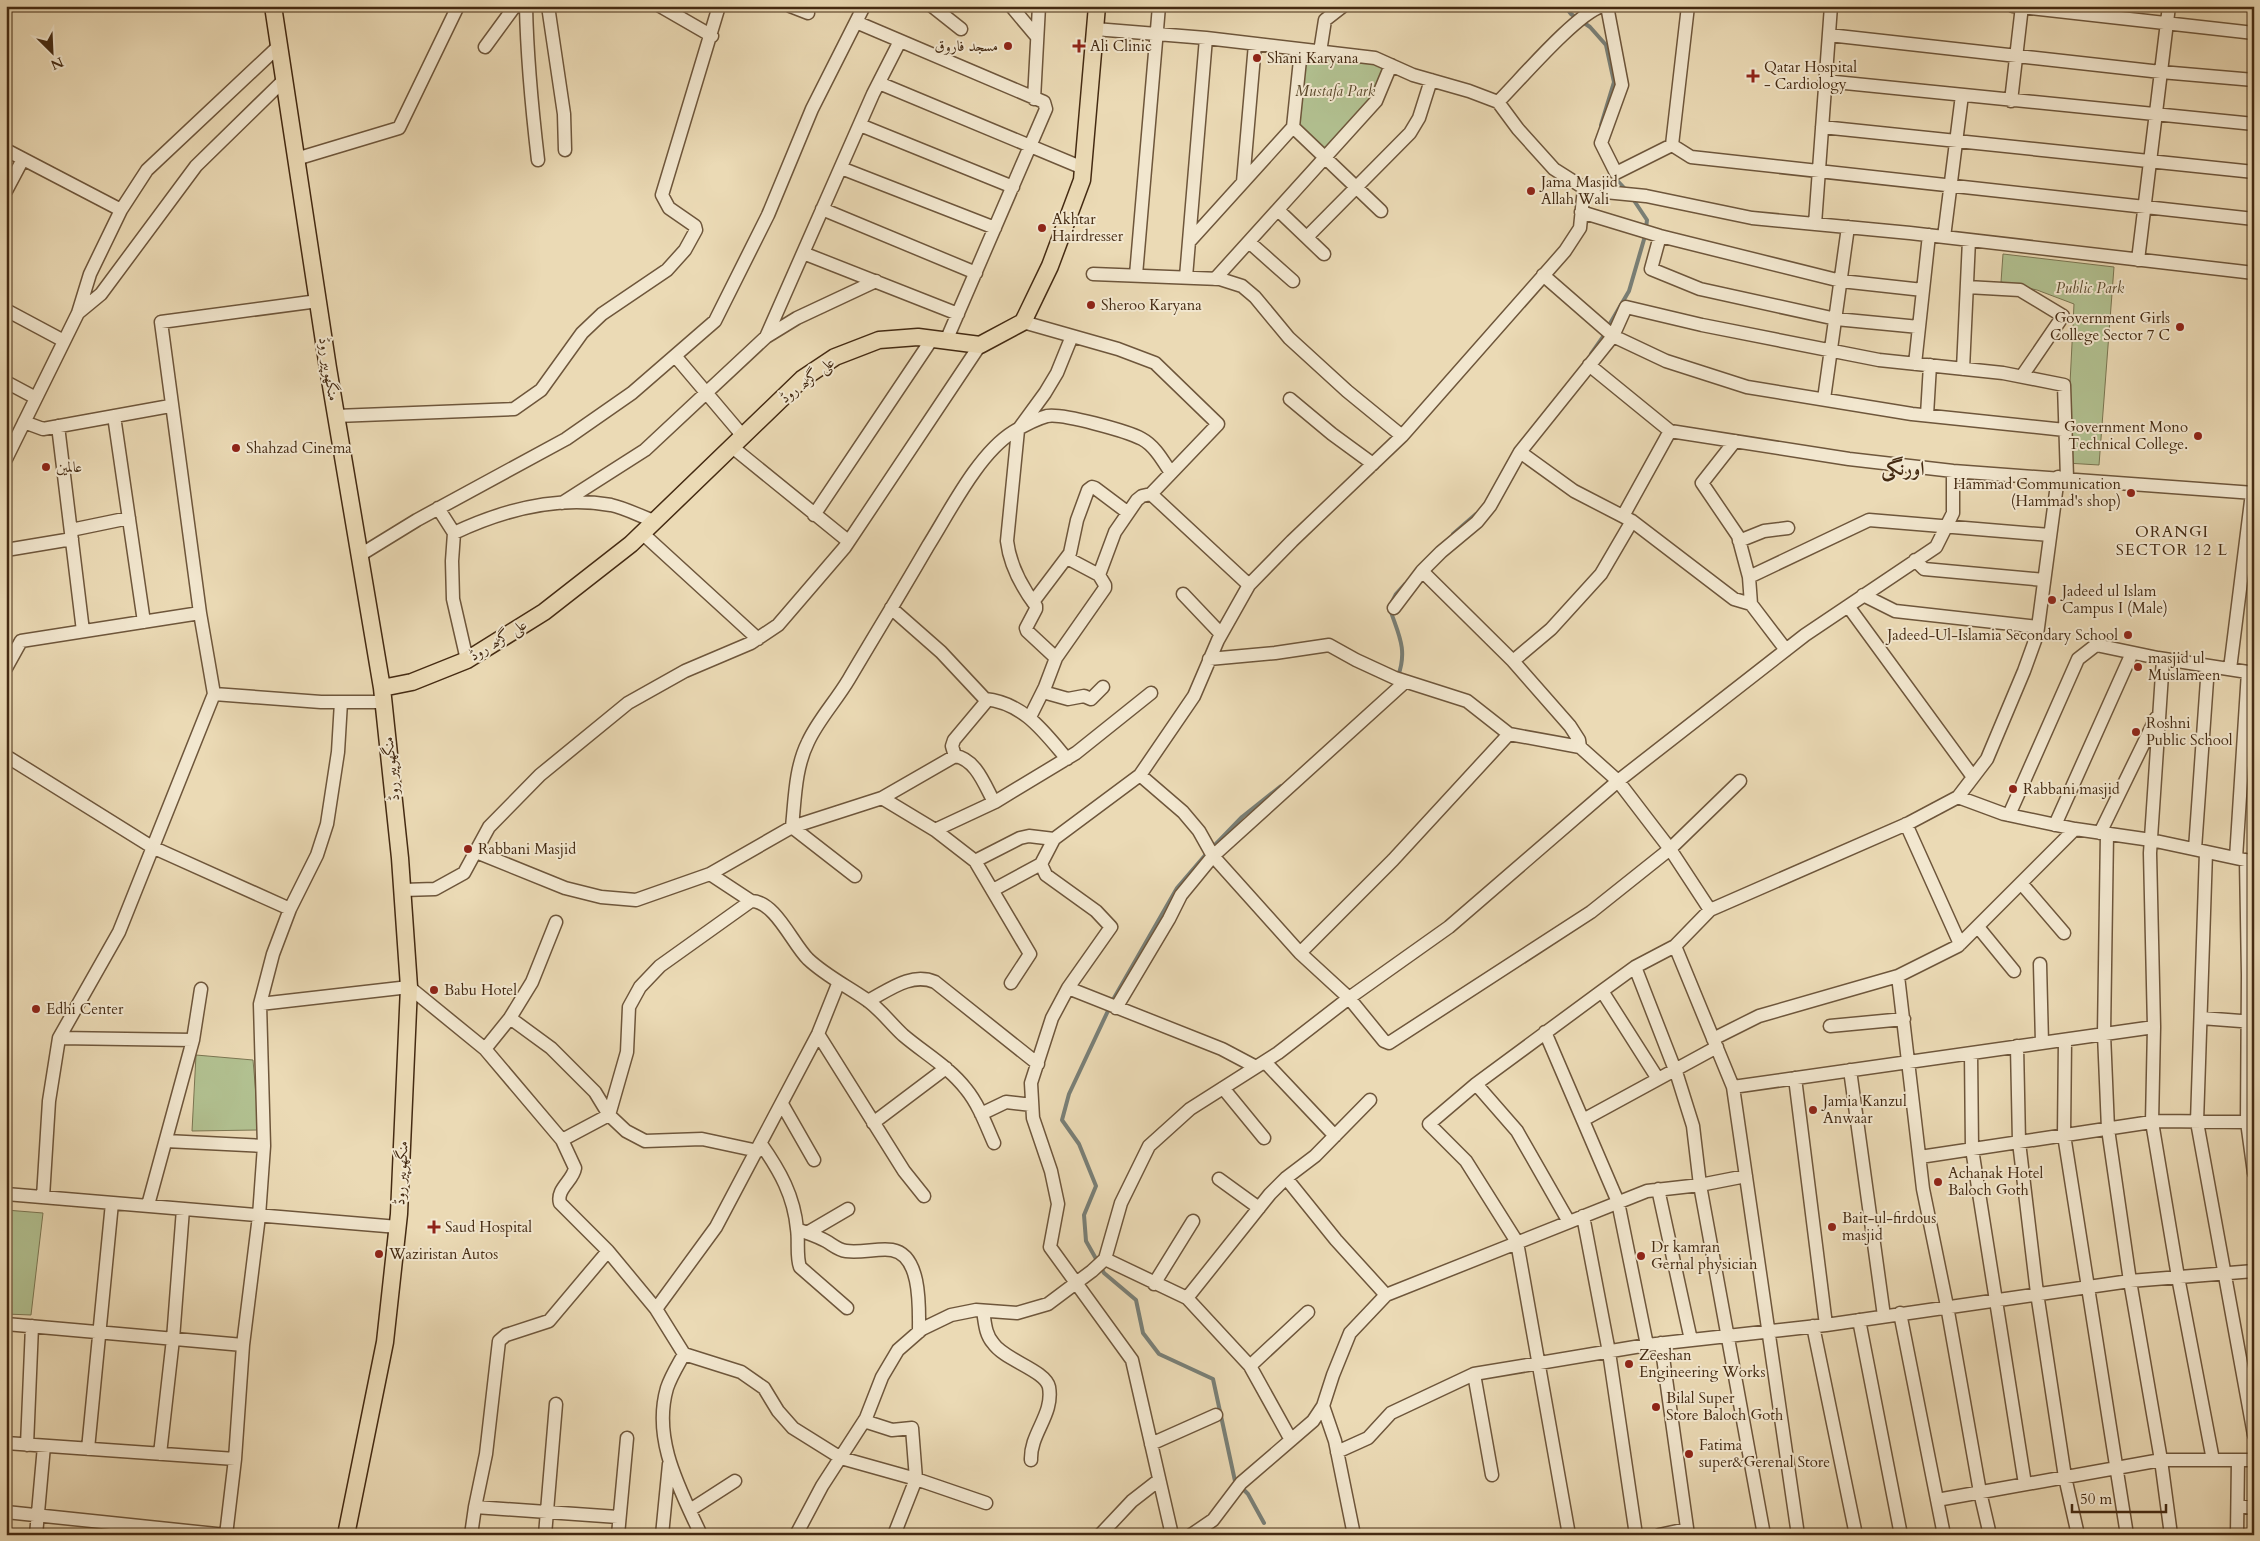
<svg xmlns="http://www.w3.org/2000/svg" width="2260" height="1541" viewBox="0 0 2260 1541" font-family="Cardo,Amiri,serif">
<rect width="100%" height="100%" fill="#ebdab5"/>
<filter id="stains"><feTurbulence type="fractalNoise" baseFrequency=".004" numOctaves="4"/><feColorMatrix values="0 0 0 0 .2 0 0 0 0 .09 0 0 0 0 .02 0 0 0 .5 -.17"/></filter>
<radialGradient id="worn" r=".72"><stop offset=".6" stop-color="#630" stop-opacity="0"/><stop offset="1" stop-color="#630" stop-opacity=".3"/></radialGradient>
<!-- green -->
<path fill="#b2c191" stroke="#7b7652" d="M 1301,50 L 1391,65 L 1376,101 L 1326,158 L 1293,127 Z
M 2003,254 L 2114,267 L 2099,465 L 2066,463 L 2074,304 L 2037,290 L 2001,282 Z
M 196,1055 L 253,1060 L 259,1130 L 192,1131 Z
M 6,1210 L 43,1213 L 31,1315 L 6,1314 Z"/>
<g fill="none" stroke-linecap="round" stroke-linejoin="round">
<!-- stream -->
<path stroke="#797f76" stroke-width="4" d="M 1565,6 L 1571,14 L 1590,27 L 1606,45 L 1614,82 L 1601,125
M 1613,176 L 1627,191
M 1608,327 L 1629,291 L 1645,236 L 1647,220 L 1633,199
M 1591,354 L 1605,334
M 1453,534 L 1476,514
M 1392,602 L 1396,594 L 1405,584
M 1390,609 C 1398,634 1408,649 1398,676
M 1212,848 L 1242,817 L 1281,786
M 1207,853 L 1177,888 L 1114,998 L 1069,1094 L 1062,1120 L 1079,1144 L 1096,1186 L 1084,1215 L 1086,1241 L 1104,1273 L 1136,1300 L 1143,1333 L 1159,1354 L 1213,1379 L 1235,1481 L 1248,1494 L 1264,1523"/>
<!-- minor casing -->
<g stroke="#6e563b" stroke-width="15">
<path id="minor" d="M 526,6 C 527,58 532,109 538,160
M 548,6 L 564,114 L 565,150
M 660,6 L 712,36
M 790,6 L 808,13
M 932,6 L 961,29
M 1011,6 L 1037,37
M 1607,6 L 1622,85 L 1601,143 L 1616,173 L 1672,145
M 1688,6 L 1672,145 L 1691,157 L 2254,219
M 2013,6 L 2254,33
M 856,22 L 1044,102 L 1046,109 L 946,341
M 1095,29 L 1206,38 L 1375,58 L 1413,75 L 1469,91 L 1498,102 L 1518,129 L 1554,169 L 1584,188 L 1595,191 L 1646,196 L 1752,218 L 1910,233 L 2254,273
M 1829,35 L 2161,72 L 2254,80
M 485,47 L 515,6
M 1320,52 L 1325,20 L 1343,6
M 1825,81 L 2254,124
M 879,83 L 1083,168
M 1034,99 L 1039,6
M 2011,101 L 2022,6
M 1498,102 C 1520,80 1576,14 1602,6
M 860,125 L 1013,187
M 1293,127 L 1381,211
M 1822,127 L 2254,172
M 6,150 L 121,210
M 296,159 L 399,128 L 458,6
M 841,168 L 995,228
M 1243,182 L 1255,44
M 6,191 L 23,159
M 822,209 L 976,273
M 1278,210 L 1324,254
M 1581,212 L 1660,236 L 1841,281 L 1923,290
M 1815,224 L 1831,6
M 1660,236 L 1651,269 L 1700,289 L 1836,319 L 1919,327
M 1307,237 L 1410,133 L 1419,118 L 1431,80
M 1944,237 L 1962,95
M 1189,242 L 1293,127 L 1301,50
M 1249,242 L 1293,281
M 803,253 L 958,314
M 2138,260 L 2169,6
M 1093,274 L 1220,279 L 1242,286 L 1255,297 L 1289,338 L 1347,391 L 1402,436
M 1136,275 L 1159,6
M 1543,275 L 1613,336 L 1666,361 L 1747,387 L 1912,414 L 2065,430
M 1186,277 L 1206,38
M 1215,279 L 1376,101 L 1391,65
M 1967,287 L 2020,290 L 2063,316 L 2022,376
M 6,310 L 64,341
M 78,313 L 101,294 L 196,166 L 285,79
M 1023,322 L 1118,349 L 1155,363 L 1218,424 L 1151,494 L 1249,585
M 766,337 L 873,94 L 900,41
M 676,357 L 742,435
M 1915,364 L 1929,235
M 1589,365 L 1670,431 L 1849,459 L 1953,471 L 2254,493
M 1963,369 L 1969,240
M 6,382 L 36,398
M 1290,399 L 1332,434 L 1373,464
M 1824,399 L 1848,227
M 1927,415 L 1930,365
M 114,416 L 144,622
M 336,416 L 514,409 L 541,390 L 582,333 L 602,314 L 667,270 L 685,250 L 696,230 L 695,226 L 669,208 L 662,195 L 719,6
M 24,422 L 43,429 L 170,406
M 58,426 L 83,631
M 1735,441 L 1702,483 L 1738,536 L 1749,577 L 1751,604 L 1786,650
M 731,446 L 848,541
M 1520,452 L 1574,491 L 1632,521 L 1734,599 L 1751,604
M 6,459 L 78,313 L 90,274 L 121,210 L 147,170 L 280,45
M 562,503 L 645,450 L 766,337 L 797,318 L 876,281
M 438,508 L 454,533
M 814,515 L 932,339
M 1623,516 L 1670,431
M 71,530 L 129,518
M 642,533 L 758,639
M 1739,541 L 1764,531 L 1788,528
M 6,550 L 72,539
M 360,555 L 417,520 L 566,439 L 632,393 L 715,321 L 768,215 L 812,109 L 864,6
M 1067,558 L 1099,575
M 1915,560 L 1924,569 L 2044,580
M 1422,571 L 1513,661 L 1570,726 L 1579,740 L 1580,747
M 1749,577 L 1869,520 L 2050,535
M 1183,594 L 1221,634
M 1863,595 L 1895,611 L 2038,627
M 1033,602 L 1070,553 L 1077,520 L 1088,490 L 1092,487 L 1095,488 L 1127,512
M 1848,606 L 1973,777
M 891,608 L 941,652 L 985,699 L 985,703 L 954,740 L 952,746 L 955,756
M 1394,608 L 1422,571 L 1441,552 L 1477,522 L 1490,506 L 1520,452 L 1613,336 L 1626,307 L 1702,325 L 1879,360 L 2003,373 L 2064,385 L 2067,478
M 1056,658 L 1027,631 L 1026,628 L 1036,609 L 1036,606 C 1021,586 1010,566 1007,541 L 1018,430 L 1045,393 L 1057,373 L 1072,336
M 1209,659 L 1275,653 L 1329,645 L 1356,660 L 1395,678 L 1467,701 L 1509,734 L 1580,747 L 1618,781 L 1670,849 L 1710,910
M 2163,659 L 2150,853 L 2154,1027 L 2152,1122 L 2178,1277 L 2213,1460
M 467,660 L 453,599 L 452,561 L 454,533 C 503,510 556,495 611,505 C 625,508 640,516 654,521
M 1513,661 L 1551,629 L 1601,574 L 1632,521
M 6,668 L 21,641 L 200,613
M 2230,669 L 2252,493
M 1043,692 L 1068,699 L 1084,696 L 1091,699 L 1103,687
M 214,694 L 321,702 L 383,702
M 985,699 C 1024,703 1044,732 1067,759
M 1030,717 L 1045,687 L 1056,658 L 1105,588 L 1105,585 L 1099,575 L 1115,532 L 1137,500 L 1142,496 L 1151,494
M 6,756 L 152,847 L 290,909
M 1140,775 L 1183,812 L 1199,831 L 1213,856 L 1300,953 L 1349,998 L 1384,1041 L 1389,1043 L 1591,912 L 1670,849 L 1740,781
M 1958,797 L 2004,814 L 2075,829 L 2151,840 L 2254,862
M 882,798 L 935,830 L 975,861 L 1030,954 L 1011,983
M 2009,815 L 2078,659 L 2096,645 L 2158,658 L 2254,673
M 1906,824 L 1960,944
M 2055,825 L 2132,653
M 935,830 L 995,802 L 1076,753 L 1151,693
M 2100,833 L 2156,718
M 2107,833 L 2104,1034 L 2108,1129 L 2130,1281 L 2161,1460 L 2171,1535
M 2195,849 L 2208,666
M 476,852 L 565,888 L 601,897 L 636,900 L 710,874 L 792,827 L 882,798 L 955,756 C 976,759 985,786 994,802
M 2206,852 L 2197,1122 L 2254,1435
M 2236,858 L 2248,672
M 2246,860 L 2248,975 L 2247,1122 L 2254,1173
M 975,861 L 1020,838 L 1029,836 L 1054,839
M 710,874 L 751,901 C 775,901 792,943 808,959 C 826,976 847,986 867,1000 C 880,1009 891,1024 903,1035 C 924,1053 949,1067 966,1089 C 979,1105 986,1125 994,1143
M 855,876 L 792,827 C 795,799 795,768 808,742 C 818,720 836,701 849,679 C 875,635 902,591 928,546 C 950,511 978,454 1013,432 C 1023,426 1036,419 1047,416 C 1062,413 1127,431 1142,439 C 1155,446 1163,461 1171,473
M 2021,883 L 2064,933
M 403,890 L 435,889 L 464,873 L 489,827 L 540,775 L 628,703 L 685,671 L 751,643 L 778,625 L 845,547 L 980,345
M 993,890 L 1041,864
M 1978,927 L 2014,971
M 1675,946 L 1733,1087 L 1798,1535
M 1300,953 L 1393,860 L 1509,734
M 2040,964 L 2042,1043
M 1635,967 L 1677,1075 L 1693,1126 L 1700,1185 L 1764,1535
M 1068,988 L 1222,1049 L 1256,1067
M 1602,991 L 1658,1079
M 868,1001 C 889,990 911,972 935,982 L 1038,1064
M 260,1004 L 409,987 L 485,1049 L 562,1140 L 575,1168 C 573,1181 556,1189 560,1203 L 608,1251 L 656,1309 L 684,1354 L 741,1372 L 764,1388 L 778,1411 L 793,1428 L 841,1458 L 916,1479 L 986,1503
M 1116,1008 L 1169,919 L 1181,895 L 1213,856 L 1405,682
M 510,1018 L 551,1048 L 595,1092 L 609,1115 L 626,1131 L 645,1141 L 702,1139 L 758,1151
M 2201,1018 L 2254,1022
M 1830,1026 L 1904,1019
M 1545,1032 L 1618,1202 L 1647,1345
M 818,1034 L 904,1171 L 924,1196
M 59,1038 L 193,1040
M 1713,1039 L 1759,1016 L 1898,976
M 2065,1040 L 2064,1135 L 2127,1535
M 2017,1046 L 2019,1142 L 2037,1293 L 2065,1477 L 2078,1535
M 485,1049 L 510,1018 L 532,982 L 556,922
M 1971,1053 L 1972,1149 L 2025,1484
M 1265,1062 L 1335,1136
M 1850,1070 L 1884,1316
M 1795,1078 L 1826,1325
M 1476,1084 L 1517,1131 L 1569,1222
M 1733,1087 L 2154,1027
M 1223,1088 L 1264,1138
M 782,1104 L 814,1160
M 981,1114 L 1006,1102 L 1032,1105
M 1583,1120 L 1717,1047
M 873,1123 L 946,1068
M 562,1140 L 609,1115 L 627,1052 L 629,1007 L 640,987 L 660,966 L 751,901
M 166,1141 L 264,1146
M 761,1144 C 780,1171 794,1196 797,1229 C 799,1241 796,1256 800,1267 L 847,1308
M 1920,1157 L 2158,1121 L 2247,1122
M 1286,1178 L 1336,1240 L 1386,1295
M 1219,1179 L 1259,1208
M 1658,1189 L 1691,1340
M 6,1194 L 398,1227
M 43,1197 L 49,1101 L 59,1038 L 119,932 L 214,694 L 200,613 L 161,322 L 318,301
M 148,1205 L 193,1040 L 201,989
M 1583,1216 L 1609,1352 L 1636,1535
M 797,1229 C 807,1233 817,1236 826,1241 C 833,1245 838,1250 846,1251 C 862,1253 878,1248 892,1250 C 922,1255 919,1309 919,1332
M 807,1233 L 848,1209
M 1105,1259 L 1187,1298 L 1250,1366 L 1291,1440
M 1154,1284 L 1193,1221
M 1187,1298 L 1270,1194 L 1286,1178 L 1315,1156 L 1370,1100
M 656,1309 L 716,1227 L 818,1034 L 838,984
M 983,1311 C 985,1322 985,1334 993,1343 C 1004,1360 1045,1370 1049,1387 C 1054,1415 1030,1433 1031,1460
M 1900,1313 L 1944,1535
M 1859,1320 L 1901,1535
M 6,1324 L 243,1345
M 1813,1326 L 1856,1535
M 1661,1343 L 1688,1535
M 684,1354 C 678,1365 671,1376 667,1388 C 652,1440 680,1489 701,1535
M 1250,1366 L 1308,1312
M 1474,1374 L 1492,1475
M 1323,1406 L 1335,1441 L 1354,1535
M 864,1421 L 892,1430 L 912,1428 L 916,1479 L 894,1535
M 6,1443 L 235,1459
M 1151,1444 L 1216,1415
M 27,1445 L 32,1326
M 88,1449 L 112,1203
M 1337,1452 L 1368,1438 L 1391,1413 L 1474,1374 L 1647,1345 L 1826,1325 L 2130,1281 L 2254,1271
M 160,1454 L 173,1339 L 183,1209
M 1937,1500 L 2161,1460 L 2254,1460
M 2238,1506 L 2254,1508
M 475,1507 L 618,1517
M 690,1510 L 735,1481
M 6,1512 L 226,1535
M 36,1535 L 44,1446
M 226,1535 L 235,1459 L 243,1345 L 259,1216 L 264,1146 L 260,1004 L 273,954 L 290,909 L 317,855 L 327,824 L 338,752 L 341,702
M 471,1535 L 475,1507 L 486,1454 L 499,1341 L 506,1335 L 549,1321 L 608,1251
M 545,1535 L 556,1404
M 618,1535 L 627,1438
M 662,1535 L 669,1464
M 796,1535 L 822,1486 L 866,1418 L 882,1377 L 898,1350 L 922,1329 L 951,1315 L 976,1310 L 1017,1313 L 1048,1304 L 1092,1271 L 1105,1259 L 1121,1203 L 1149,1146 L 1190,1109 L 1278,1053 L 1349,998 L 1449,927 L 1618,781 L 1805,635 L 1936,547 L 1953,513 L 1953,471
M 1100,1535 L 1132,1501 L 1159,1480
M 1172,1535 L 1132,1360 L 1050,1247 L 1058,1204 L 1051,1171 L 1033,1118 L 1031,1083 L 1052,1018 L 1068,988 L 1111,927 L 1096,911 L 1046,875 L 1041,864 L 1054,839 L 1140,775 L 1194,696 L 1218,640 L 1249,585 L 1292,541 L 1402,436 L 1565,251 L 1580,228 L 1584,188
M 1191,1535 L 1213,1520 L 1241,1483 L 1313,1421 L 1323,1406 L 1333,1375 L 1350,1333 L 1386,1295 L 1647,1191 L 1700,1185 L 1746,1176
M 1569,1535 L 1517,1242 L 1466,1161 L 1429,1124 L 1476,1084 L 1602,991 L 1635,967 L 1675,946 L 1710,910 L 1909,823 L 1958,797 L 1987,759 L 2024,671 L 2037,635 L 2058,477
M 1659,1535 L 1687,1529
M 1990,1535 L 1980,1492 L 1947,1306 L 1923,1189 L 1898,976 L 1958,946 L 2075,829
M 2237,1535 L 2238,1460"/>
</g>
<!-- major casing -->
<g stroke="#442a12" stroke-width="19">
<path id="major" d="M 273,6 L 328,368 L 382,688 L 400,858 L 409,987 L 399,1214 L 385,1342 L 346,1535
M 382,688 L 412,682 L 467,660 L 544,612 L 631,544 L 802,379 L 835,357 L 879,340 L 918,337 L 980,345 L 1023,322 L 1050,266 L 1082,180 L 1097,6"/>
</g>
<!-- minor -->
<use href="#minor" stroke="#f2e7cf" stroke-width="12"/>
<!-- major -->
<use href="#major" stroke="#ebdab5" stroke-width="16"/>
</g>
<!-- markers -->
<g fill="#8f2418" stroke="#f2e7cf" stroke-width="2">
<circle cx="1008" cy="46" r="5"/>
<path d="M1076.5 38.5h5v5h5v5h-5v5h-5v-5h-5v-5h5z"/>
<circle cx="1257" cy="58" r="5"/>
<path d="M1750.5 68.5h5v5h5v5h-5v5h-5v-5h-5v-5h5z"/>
<circle cx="1531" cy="191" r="5"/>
<circle cx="1042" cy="228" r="5"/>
<circle cx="1091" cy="305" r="5"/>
<circle cx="2180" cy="327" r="5"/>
<circle cx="2198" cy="436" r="5"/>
<circle cx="236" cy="448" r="5"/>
<circle cx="46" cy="467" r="5"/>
<circle cx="2131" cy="493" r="5"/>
<circle cx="2052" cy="600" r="5"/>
<circle cx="2128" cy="635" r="5"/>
<circle cx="2138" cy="667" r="5"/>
<circle cx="2136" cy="732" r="5"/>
<circle cx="2013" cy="789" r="5"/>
<circle cx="468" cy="849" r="5"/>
<circle cx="434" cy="990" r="5"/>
<circle cx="36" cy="1009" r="5"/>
<circle cx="1813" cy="1110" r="5"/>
<circle cx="1938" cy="1182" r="5"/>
<path d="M431.5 1219.5h5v5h5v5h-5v5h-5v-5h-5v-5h5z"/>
<circle cx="1832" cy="1227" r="5"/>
<circle cx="379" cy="1254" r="5"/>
<circle cx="1641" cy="1256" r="5"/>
<circle cx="1629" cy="1364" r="5"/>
<circle cx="1656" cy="1407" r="5"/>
<circle cx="1689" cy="1454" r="5"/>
</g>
<g text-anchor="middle" stroke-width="4" stroke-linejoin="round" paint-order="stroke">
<!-- poi labels -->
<g font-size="15" fill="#442a12" stroke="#f2e7cf" text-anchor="start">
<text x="998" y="51" text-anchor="end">مسجد فاروق</text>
<text x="1090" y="51">Ali Clinic</text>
<text x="1267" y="63">Shani Karyana</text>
<text x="1764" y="72">Qatar Hospital<tspan x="1764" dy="17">- Cardiology</tspan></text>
<text x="1541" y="187">Jama Masjid<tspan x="1541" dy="17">Allah Wali</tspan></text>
<text x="1052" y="224">Akhtar<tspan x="1052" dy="17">Hairdresser</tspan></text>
<text x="1101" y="310">Sheroo Karyana</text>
<text x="2170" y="323" text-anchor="end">Government Girls<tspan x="2170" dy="17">College Sector 7 C</tspan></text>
<text x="2188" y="432" text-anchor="end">Government Mono<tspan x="2188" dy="17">Technical College.</tspan></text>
<text x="246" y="453">Shahzad Cinema</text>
<text x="56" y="472">عالمین</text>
<text x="2121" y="489" text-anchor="end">Hammad Communication<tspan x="2121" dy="17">(Hammad's shop)</tspan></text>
<text x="2062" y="596">Jadeed ul Islam<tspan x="2062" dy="17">Campus I (Male)</tspan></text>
<text x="2118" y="640" text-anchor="end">Jadeed-Ul-Islamia Secondary School</text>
<text x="2148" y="663">masjid ul<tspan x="2148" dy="17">Muslameen</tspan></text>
<text x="2146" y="728">Roshni<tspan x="2146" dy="17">Public School</tspan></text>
<text x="2023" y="794">Rabbani masjid</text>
<text x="478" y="854">Rabbani Masjid</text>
<text x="444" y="995">Babu Hotel</text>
<text x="46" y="1014">Edhi Center</text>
<text x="1823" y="1106">Jamia Kanzul<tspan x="1823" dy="17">Anwaar</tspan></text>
<text x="1948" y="1178">Achanak Hotel<tspan x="1948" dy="17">Baloch Goth</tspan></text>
<text x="1842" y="1223">Bait-ul-firdous<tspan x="1842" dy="17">masjid</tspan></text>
<text x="445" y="1232">Saud Hospital</text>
<text x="1651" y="1252">Dr kamran<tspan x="1651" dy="17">Gernal physician</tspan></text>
<text x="389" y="1259">Waziristan Autos</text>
<text x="1639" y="1360">Zeeshan<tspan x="1639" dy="17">Engineering Works</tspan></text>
<text x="1666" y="1403">Bilal Super<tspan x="1666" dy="17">Store Baloch Goth</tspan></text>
<text x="1699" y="1450">Fatima<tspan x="1699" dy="17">super&amp;Gerenal Store</tspan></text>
</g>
<!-- park labels -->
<g font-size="15" font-style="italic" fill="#5a482b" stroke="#f2e7cf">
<text x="1335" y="96">Mustafa Park</text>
<text x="2090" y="293">Public Park</text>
</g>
<!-- street labels -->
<g font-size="15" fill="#442a12" stroke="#f2e7cf">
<text transform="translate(329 369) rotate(81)" y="5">منگھوپیر روڈ</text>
<text transform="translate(807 380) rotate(-38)" y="5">علی گڑھ روڈ</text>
<text transform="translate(498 640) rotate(-32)" y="5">علی گڑھ روڈ</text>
<text transform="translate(391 769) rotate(-96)" y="5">منگھوپیر روڈ</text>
<text transform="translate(401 1173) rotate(-87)" y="5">منگھوپیر روڈ</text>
</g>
<!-- neighbourhood labels -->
<g font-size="16" letter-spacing="1" fill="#442a12" stroke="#f2e7cf">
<text x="2172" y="537">ORANGI<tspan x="2172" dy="18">SECTOR 12 L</tspan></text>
</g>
<!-- district labels -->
<g font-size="20" font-weight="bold" fill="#442a12" stroke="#f2e7cf">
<text x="1903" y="475">اورنگی</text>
</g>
</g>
<!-- margin -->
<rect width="2260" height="1541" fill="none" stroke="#ebdab5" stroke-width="25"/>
<rect x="8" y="8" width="2245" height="1526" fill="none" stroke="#442a12" stroke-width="2.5"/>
<rect x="12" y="12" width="2235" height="1516" fill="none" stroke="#442a12"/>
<!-- north arrow -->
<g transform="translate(52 52) rotate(156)" stroke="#f2e7cf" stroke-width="4" paint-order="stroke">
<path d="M0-4L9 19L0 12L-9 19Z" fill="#442a12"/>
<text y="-8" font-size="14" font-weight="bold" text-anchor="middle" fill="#442a12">N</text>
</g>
<!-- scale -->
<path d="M2072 1504v8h94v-8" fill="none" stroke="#442a12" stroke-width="2.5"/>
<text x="2080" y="1504" font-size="15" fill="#442a12" stroke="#f2e7cf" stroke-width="4" paint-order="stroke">50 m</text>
<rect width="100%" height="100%" filter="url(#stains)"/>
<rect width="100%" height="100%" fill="url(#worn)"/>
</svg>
